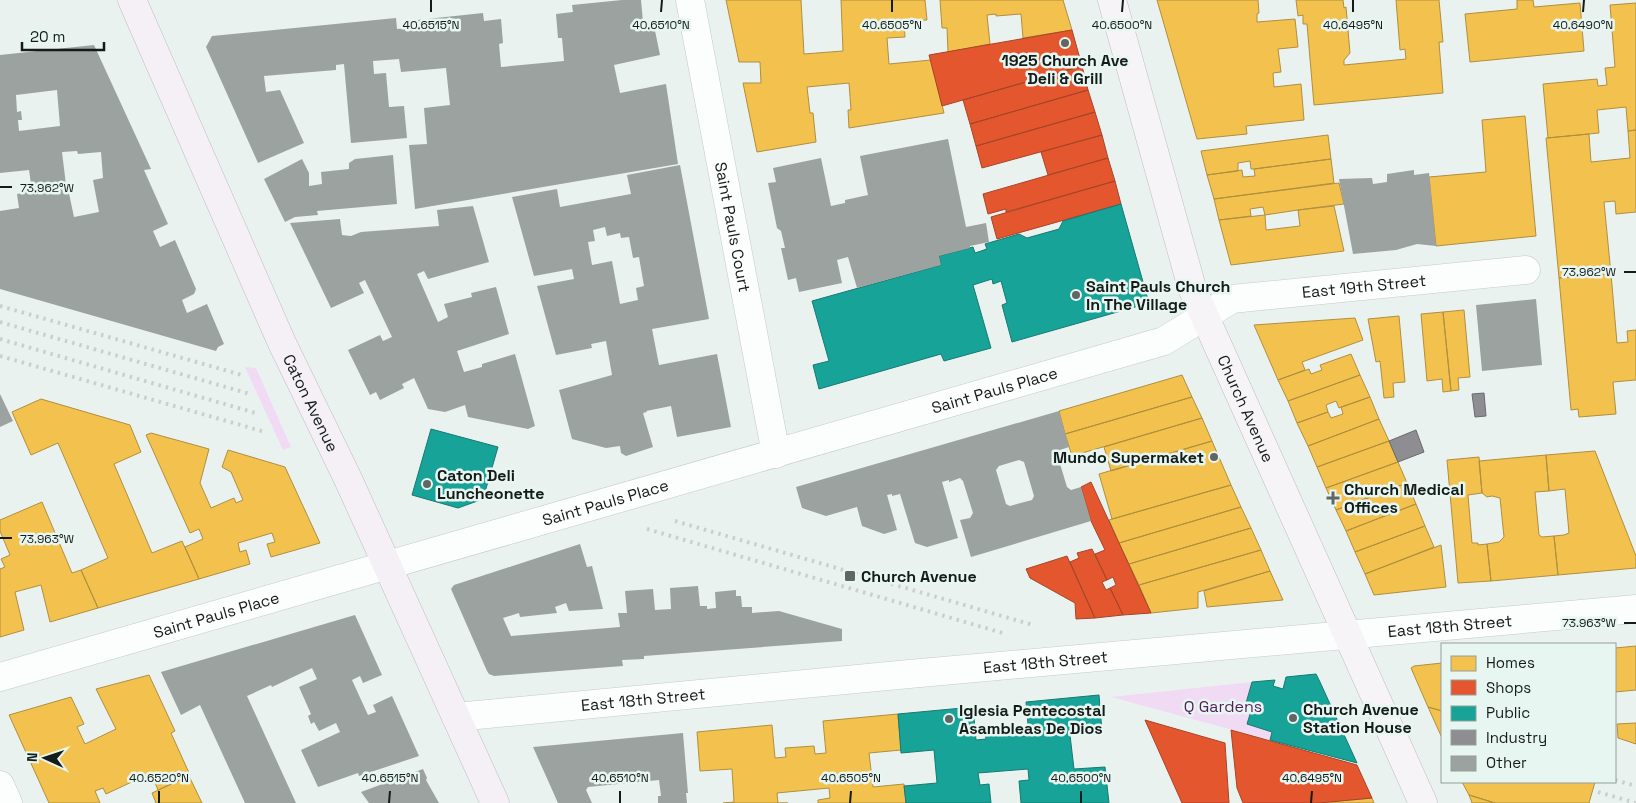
<svg xmlns="http://www.w3.org/2000/svg" width="1636" height="803" viewBox="0 0 1636 803" font-family="'Space Grotesk',sans-serif">
<rect width="100%" height="100%" fill="#eaf2f0"/>
<!-- green -->
<path fill="#f0daf4" d="M 245,367 L 256,368 L 291,447 L 283,450 Z
M 1252,682 L 1244,709 L 1251,711 L 1272,732 L 1270,740 L 1111,697 Z"/>
<!-- homes -->
<path fill="#f2c14e" stroke="#b08f3e" d="M 726,0 L 801,0 L 804,54 L 843,51 L 841,0 L 925,0 L 927,20 L 904,21 L 905,37 L 887,38 L 889,64 L 931,60 L 944,113 L 849,128 L 848,110 L 851,110 L 849,83 L 807,87 L 810,113 L 813,113 L 816,142 L 757,152 L 743,83 L 761,83 L 760,62 L 739,62 Z
M 940,0 L 1063,0 L 1072,30 L 1023,38 L 1021,14 L 996,16 L 996,14 L 987,15 L 990,44 L 948,52 L 947,28 L 942,28 Z
M 1157,0 L 1258,0 L 1259,13 L 1257,14 L 1257,22 L 1295,19 L 1298,47 L 1278,49 L 1281,72 L 1273,73 L 1274,87 L 1301,84 L 1304,120 L 1246,126 L 1247,134 L 1197,139 Z
M 1296,0 L 1343,0 L 1344,8 L 1346,7 L 1350,53 L 1344,60 L 1344,65 L 1406,59 L 1405,49 L 1400,50 L 1396,0 L 1439,0 L 1443,42 L 1439,42 L 1443,93 L 1314,105 L 1307,24 L 1303,24 L 1303,15 L 1298,16 Z
M 1517,0 L 1533,0 L 1534,7 L 1580,3 L 1584,51 L 1470,62 L 1465,14 L 1517,9 Z
M 1636,3 L 1636,130 L 1628,131 L 1626,107 L 1597,110 L 1599,133 L 1548,138 L 1543,84 L 1597,79 L 1598,86 L 1607,85 L 1605,68 L 1615,67 L 1610,5 Z
M 1525,116 L 1536,236 L 1436,246 L 1429,177 L 1486,172 L 1482,120 Z
M 1636,130 L 1636,212 L 1616,214 L 1615,201 L 1604,202 L 1611,274 L 1559,278 L 1546,138 L 1589,134 L 1591,162 L 1630,158 L 1628,131 Z
M 1328,135 L 1331,159 L 1254,169 L 1251,169 L 1250,161 L 1238,163 L 1238,171 L 1207,175 L 1201,151 Z
M 1331,159 L 1334,183 L 1214,199 L 1207,175 L 1242,170 L 1243,177 L 1255,176 L 1254,169 Z
M 1339,183 L 1344,204 L 1298,210 L 1265,215 L 1263,207 L 1250,209 L 1251,216 L 1219,220 L 1214,199 Z
M 1334,206 L 1344,251 L 1231,265 L 1219,220 L 1265,215 L 1266,230 L 1300,226 L 1298,210 Z
M 1611,274 L 1617,343 L 1628,342 L 1627,331 L 1636,330 L 1636,380 L 1613,382 L 1616,414 L 1579,417 L 1578,409 L 1571,410 L 1559,278 Z
M 1464,310 L 1470,377 L 1458,378 L 1459,390 L 1451,391 L 1443,312 Z
M 1443,312 L 1451,391 L 1443,392 L 1442,379 L 1427,381 L 1421,314 Z
M 1399,316 L 1405,382 L 1393,383 L 1394,397 L 1384,398 L 1380,361 L 1376,362 L 1368,319 Z
M 1355,318 L 1363,340 L 1302,362 L 1305,370 L 1278,380 L 1254,325 Z
M 1351,354 L 1360,375 L 1288,401 L 1278,380 L 1309,369 L 1311,374 L 1322,370 L 1320,365 Z
M 1182,375 L 1192,397 L 1065,434 L 1059,411 Z
M 1360,375 L 1370,397 L 1339,408 L 1336,401 L 1326,405 L 1328,412 L 1297,423 L 1288,401 Z
M 1192,397 L 1202,418 L 1072,456 L 1065,434 Z
M 1370,397 L 1379,419 L 1308,446 L 1297,423 L 1328,412 L 1331,418 L 1343,414 L 1341,407 Z
M 41,399 L 130,425 L 141,452 L 114,464 L 152,553 L 182,541 L 199,579 L 98,608 L 81,570 L 108,558 L 58,443 L 31,455 L 12,412 Z
M 1202,418 L 1212,441 L 1111,471 L 1104,447 Z
M 1379,419 L 1389,441 L 1317,467 L 1308,446 Z
M 151,433 L 209,449 L 200,483 L 211,508 L 234,498 L 236,503 L 243,500 L 231,472 L 222,467 L 228,450 L 285,467 L 320,543 L 271,557 L 267,544 L 275,542 L 272,533 L 238,543 L 240,552 L 246,550 L 250,564 L 199,579 L 185,547 L 203,539 L 199,529 L 190,533 L 146,435 Z
M 1212,441 L 1231,485 L 1112,519 L 1099,474 Z
M 1389,441 L 1398,462 L 1326,488 L 1317,467 Z
M 1595,451 L 1636,556 L 1636,568 L 1558,575 L 1554,536 L 1564,535 L 1569,533 L 1565,489 L 1549,491 L 1546,455 Z
M 1546,455 L 1549,491 L 1535,492 L 1539,535 L 1542,537 L 1554,536 L 1558,575 L 1491,581 L 1487,544 L 1499,542 L 1504,537 L 1500,498 L 1492,496 L 1487,497 L 1482,493 L 1479,461 Z
M 1479,457 L 1482,493 L 1468,495 L 1472,543 L 1478,543 L 1478,545 L 1487,544 L 1491,581 L 1458,583 L 1447,460 Z
M 1398,462 L 1407,483 L 1336,510 L 1326,488 Z
M 1407,483 L 1416,504 L 1346,531 L 1336,510 Z
M 1231,485 L 1241,507 L 1119,543 L 1109,520 Z
M 42,502 L 72,573 L 81,570 L 98,608 L 50,622 L 41,585 L 15,592 L 24,630 L 0,637 L 0,569 L 5,567 L 1,559 L 10,555 L 0,531 L 0,520 Z
M 1416,504 L 1425,526 L 1355,552 L 1346,531 Z
M 1241,507 L 1251,528 L 1129,564 L 1119,543 Z
M 1425,526 L 1434,547 L 1365,574 L 1355,552 Z
M 1251,528 L 1261,550 L 1139,585 L 1129,564 Z
M 1441,545 L 1446,587 L 1374,595 L 1365,574 Z
M 1261,550 L 1270,571 L 1198,592 L 1198,608 L 1151,613 L 1139,585 Z
M 1270,571 L 1283,600 L 1207,607 L 1204,591 Z
M 1636,646 L 1636,690 L 1615,692 L 1615,648 Z
M 1442,663 L 1442,711 L 1428,707 L 1411,668 L 1414,666 Z
M 149,675 L 175,731 L 171,733 L 190,775 L 158,790 L 151,773 L 106,794 L 103,788 L 95,791 L 100,803 L 49,803 L 9,715 L 71,697 L 84,724 L 77,727 L 85,744 L 116,729 L 96,689 Z
M 1428,707 L 1442,711 L 1442,738 Z
M 898,714 L 901,750 L 869,753 L 873,787 L 904,784 L 906,803 L 818,803 L 818,800 L 830,798 L 829,788 L 777,793 L 778,803 L 788,803 L 723,803 L 734,802 L 732,769 L 700,771 L 697,732 L 772,725 L 775,758 L 786,757 L 785,748 L 814,746 L 815,754 L 826,753 L 823,721 Z
M 1636,723 L 1636,744 L 1618,738 L 1617,724 Z
M 189,776 L 202,803 L 156,803 L 152,793 Z
M 1462,782 L 1595,782 L 1589,803 L 1495,803 L 1469,795 Z
M 1469,795 L 1495,803 L 1472,803 Z
M 1372,798 L 1374,803 L 1318,803 Z"/>
<!-- shops -->
<path fill="#e4572e" stroke="#a64528" d="M 1072,30 L 1082,66 L 942,106 L 929,55 Z
M 1082,66 L 1088,90 L 970,124 L 963,100 Z
M 1088,90 L 1095,112 L 976,146 L 970,124 Z
M 1095,112 L 1102,135 L 982,168 L 976,146 Z
M 1102,135 L 1108,158 L 1048,175 L 1041,152 Z
M 1108,158 L 1115,181 L 1006,212 L 1006,209 L 988,214 L 983,194 Z
M 1115,181 L 1121,204 L 997,239 L 991,217 Z
M 1091,482 L 1119,543 L 1151,613 L 1123,615 L 1110,588 L 1116,585 L 1113,577 L 1107,580 L 1095,554 L 1105,550 L 1091,521 L 1081,487 Z
M 1092,549 L 1107,580 L 1102,582 L 1106,590 L 1110,588 L 1123,615 L 1095,618 L 1070,562 L 1079,558 L 1077,553 Z
M 1067,556 L 1074,572 L 1095,618 L 1076,619 L 1075,603 L 1030,578 L 1026,569 Z
M 1145,720 L 1225,743 L 1229,803 L 1182,803 Z
M 1231,730 L 1357,765 L 1372,798 L 1318,803 L 1243,803 L 1237,788 Z"/>
<!-- public -->
<path fill="#17a398" stroke="#167a72" d="M 1121,204 L 1149,303 L 1012,342 L 1002,305 L 1007,303 L 1001,281 L 993,284 L 992,279 L 973,285 L 991,348 L 944,361 L 941,354 L 819,389 L 813,365 L 829,361 L 812,301 L 941,265 L 939,256 L 973,247 L 975,253 L 987,249 L 985,244 L 1019,234 L 1027,238 L 1059,229 L 1063,221 Z
M 431,429 L 498,447 L 483,499 L 458,508 L 412,495 Z
M 1316,674 L 1320,682 L 1357,763 L 1270,740 L 1272,732 L 1247,724 L 1251,711 L 1244,710 L 1252,682 L 1275,680 L 1273,686 L 1283,689 L 1286,677 Z
M 1099,695 L 1102,732 L 1070,735 L 1074,769 L 1105,767 L 1109,803 L 1021,803 L 1019,781 L 1029,780 L 1028,769 L 978,773 L 980,785 L 989,784 L 991,803 L 906,803 L 904,786 L 937,783 L 934,750 L 901,753 L 898,714 L 973,707 L 976,740 L 986,739 L 985,729 L 1017,726 L 1018,736 L 1029,736 L 1026,702 Z"/>
<!-- industry -->
<path fill="#8d8d92" stroke="#696b6e" d="M 1484,393 L 1486,416 L 1475,417 L 1472,394 Z
M 1416,430 L 1424,452 L 1398,462 L 1389,441 Z"/>
<!-- building -->
<path fill="#9ba2a0" fill-rule="evenodd" d="M 622,0 L 641,0 L 643,22 L 653,21 L 660,55 L 614,65 L 620,93 L 666,84 L 678,164 L 415,209 L 409,145 L 427,144 L 424,108 L 450,105 L 446,68 L 401,72 L 399,59 L 373,61 L 374,74 L 386,73 L 389,107 L 404,106 L 407,138 L 351,143 L 344,64 L 336,65 L 336,70 L 264,76 L 266,92 L 280,90 L 304,143 L 258,163 L 206,47 L 212,36 L 396,18 L 397,29 L 418,27 L 417,20 L 483,13 L 484,21 L 501,19 L 503,43 L 499,44 L 501,67 L 564,61 L 562,38 L 558,38 L 556,14 L 573,12 L 572,5 Z
M 94,45 L 151,169 L 144,170 L 168,224 L 153,231 L 160,247 L 175,240 L 196,289 L 194,294 L 182,300 L 187,313 L 207,304 L 224,344 L 218,347 L 216,351 L 0,289 L 0,211 L 19,208 L 17,194 L 32,191 L 29,170 L 0,173 L 0,55 ZM 57,90 L 60,126 L 19,131 L 18,120 L 22,120 L 21,111 L 17,112 L 16,95 ZM 77,151 L 78,154 L 101,152 L 103,178 L 93,180 L 99,212 L 74,217 L 67,184 L 66,185 L 62,152 Z
M 948,139 L 966,227 L 986,223 L 989,242 L 970,246 L 970,248 L 939,256 L 941,265 L 857,288 L 848,257 L 837,260 L 842,283 L 799,292 L 796,278 L 788,280 L 781,248 L 785,248 L 781,231 L 777,228 L 768,183 L 776,182 L 773,168 L 821,158 L 831,206 L 845,203 L 845,200 L 868,195 L 860,156 Z
M 393,155 L 397,204 L 317,211 L 318,215 L 295,217 L 285,222 L 264,179 L 302,159 L 309,173 L 309,186 L 322,184 L 321,172 L 349,169 L 349,163 L 355,159 Z
M 680,165 L 709,319 L 652,329 L 659,365 L 717,354 L 731,427 L 677,437 L 671,406 L 646,411 L 647,412 L 643,413 L 653,447 L 626,456 L 621,453 L 620,446 L 606,448 L 572,439 L 559,390 L 612,375 L 606,341 L 591,344 L 592,348 L 556,355 L 537,286 L 574,279 L 572,269 L 534,276 L 512,197 L 557,189 L 560,207 L 631,194 L 627,175 ZM 605,227 L 607,236 L 620,233 L 621,238 L 629,237 L 633,258 L 639,257 L 644,286 L 636,288 L 638,300 L 620,304 L 612,261 L 592,265 L 588,242 L 595,241 L 593,230 Z
M 1414,170 L 1414,175 L 1429,173 L 1436,246 L 1417,244 L 1396,250 L 1353,254 L 1339,179 L 1372,178 L 1373,184 L 1387,182 L 1387,174 Z
M 473,206 L 489,262 L 428,279 L 424,271 L 417,274 L 438,322 L 448,317 L 444,304 L 472,297 L 471,293 L 496,287 L 509,334 L 457,351 L 464,372 L 482,367 L 482,364 L 515,354 L 535,426 L 528,429 L 468,417 L 465,405 L 445,412 L 428,409 L 414,378 L 402,384 L 404,388 L 380,400 L 376,392 L 370,395 L 348,350 L 380,335 L 383,341 L 392,337 L 365,280 L 359,283 L 364,293 L 331,308 L 290,223 L 340,219 L 342,235 L 351,236 L 361,232 L 439,226 L 437,210 Z
M 1536,299 L 1542,365 L 1482,371 L 1476,305 Z
M 0,394 L 13,421 L 0,427 Z
M 1059,411 L 1069,447 L 1060,450 L 1057,454 L 1067,487 L 1071,490 L 1081,487 L 1091,521 L 971,557 L 960,520 L 970,518 L 973,513 L 963,481 L 960,478 L 949,482 L 949,480 L 942,482 L 958,538 L 927,547 L 915,543 L 900,494 L 892,496 L 892,494 L 887,495 L 897,530 L 884,534 L 862,526 L 857,507 L 826,516 L 802,508 L 796,487 ZM 1019,460 L 1024,462 L 1034,496 L 1032,500 L 1010,506 L 1006,504 L 996,470 L 999,466 Z
M 580,544 L 587,567 L 592,566 L 603,609 L 569,611 L 566,603 L 555,607 L 557,613 L 520,617 L 519,613 L 503,618 L 511,636 L 620,627 L 618,613 L 627,613 L 625,591 L 653,589 L 655,610 L 671,609 L 670,588 L 698,586 L 700,606 L 707,606 L 707,609 L 716,608 L 715,592 L 736,590 L 736,596 L 741,596 L 742,607 L 752,607 L 752,613 L 779,611 L 842,629 L 842,641 L 644,656 L 644,659 L 622,660 L 623,666 L 494,676 L 489,674 L 487,671 L 451,589 L 454,585 Z
M 355,615 L 382,675 L 363,683 L 360,676 L 352,680 L 368,715 L 376,712 L 373,705 L 392,696 L 419,756 L 359,776 L 358,773 L 318,787 L 301,750 L 340,732 L 336,723 L 319,731 L 314,722 L 311,724 L 308,716 L 311,714 L 299,687 L 317,679 L 312,668 L 272,687 L 271,685 L 247,696 L 296,803 L 245,803 L 200,705 L 181,715 L 161,672 Z
M 683,733 L 688,793 L 686,793 L 687,803 L 658,803 L 658,796 L 661,796 L 659,780 L 588,787 L 586,790 L 592,803 L 558,803 L 533,747 Z
M 423,769 L 427,778 L 426,780 L 439,803 L 369,803 L 361,792 Z"/>
<g fill="none" stroke-linecap="round" stroke-linejoin="round">
<!-- minor casing -->
<g stroke="#c4cac8" stroke-width="29">
<g id="minor">
<path id="s1" d="M 690,0 L 776,454"/>
<path id="s2" d="M 0,677 L 1164,341 L 1232,299 L 1526,270"/>
<path id="s3" d="M 456,717 L 909,674 L 1636,609"/>
<path d="M 0,785 L 8,803"/>
</g>
</g>
<!-- primary casing -->
<g stroke="#bfbcc2" stroke-width="29">
<g id="primary">
<path id="s4" d="M 1112,0 L 1192,288 L 1423,803"/>
</g>
</g>
<!-- trunk casing -->
<g stroke="#bfbcc2" stroke-width="29">
<g id="trunk">
<path id="s5" d="M 132,0 L 282,343 L 348,479 L 495,803"/>
</g>
</g>
<!-- minor -->
<use href="#minor" stroke="#fcfdfd" stroke-width="28"/>
<!-- primary -->
<use href="#primary" stroke="#f6f4f7" stroke-width="28"/>
<!-- trunk -->
<use href="#trunk" stroke="#f4f0f5" stroke-width="28"/>
<!-- rail -->
<path stroke="#cbcecd" stroke-width="4" stroke-dasharray="2.5 5" stroke-linecap="butt" d="M 0,306 L 242,375
M 0,322 L 250,394
M 0,339 L 259,414
M 0,356 L 265,432
M 675,521 L 1033,625
M 647,529 L 1006,634
M 1615,780 L 1636,786
M 1598,792 L 1636,803"/>
</g>
<!-- ticks -->
<path fill="none" stroke="#151b19" stroke-width="2" d="M 431,12 L 431,0M 661,12 L 662,0M 892,12 L 892,0M 1122,12 L 1123,0M 1353,12 L 1353,0M 1583,12 L 1584,0M 0,187 L 12,187M 1624,272 L 1636,272M 0,538 L 12,538M 1624,623 L 1636,623M 159,803 L 159,791M 389,803 L 390,791M 620,803 L 620,791M 850,803 L 851,791M 1081,803 L 1081,791M 1311,803 L 1312,791"/>
<!-- markers -->
<g fill="#606664" stroke="#e7f6f1" stroke-width="2">
<circle cx="1065" cy="43" r="5"/>
<circle cx="1076" cy="295" r="5"/>
<circle cx="1214" cy="457" r="5"/>
<circle cx="427" cy="484" r="5"/>
<path d="M1330.5 490.5h5v5h5v5h-5v5h-5v-5h-5v-5h5z"/>
<rect x="844" y="570" width="12" height="12" rx="2.5"/>
<circle cx="1293" cy="718" r="5"/>
<circle cx="949" cy="719" r="5"/>
</g>
<g text-anchor="middle" stroke-width="5" stroke-linejoin="round" paint-order="stroke">
<!-- poi labels -->
<g font-size="16" font-weight="bold" fill="#151b19" stroke="#e7f6f1" text-anchor="start">
<text x="1065" y="66" text-anchor="middle">1925 Church Ave<tspan x="1065" dy="18">Deli &amp; Grill</tspan></text>
<text x="1086" y="292">Saint Pauls Church<tspan x="1086" dy="18">In The Village</tspan></text>
<text x="1204" y="463" text-anchor="end">Mundo Supermaket</text>
<text x="437" y="481">Caton Deli<tspan x="437" dy="18">Luncheonette</tspan></text>
<text x="1344" y="495">Church Medical<tspan x="1344" dy="18">Offices</tspan></text>
<text x="861" y="582">Church Avenue</text>
<text x="1303" y="715">Church Avenue<tspan x="1303" dy="18">Station House</tspan></text>
<text x="959" y="716">Iglesia Pentecostal<tspan x="959" dy="18">Asambleas De Dios</tspan></text>
</g>
<!-- street labels -->
<g font-size="16" fill="#151b19" stroke="#e7f6f1">
<text dy="6" stroke="none"><textPath href="#s1" startOffset="231">Saint Pauls Court</textPath></text>
<text dy="6" stroke="none"><textPath href="#s2" startOffset="1424">East 19th Street</textPath></text>
<text dy="6" stroke="none"><textPath href="#s2" startOffset="1035">Saint Pauls Place</textPath></text>
<text dy="6" stroke="none"><textPath href="#s5" startOffset="441">Caton Avenue</textPath></text>
<text dy="6" stroke="none"><textPath href="#s4" startOffset="431">Church Avenue</textPath></text>
<text dy="6" stroke="none"><textPath href="#s2" startOffset="630">Saint Pauls Place</textPath></text>
<text dy="6" stroke="none"><textPath href="#s2" startOffset="225">Saint Pauls Place</textPath></text>
<text dy="6" stroke="none"><textPath href="#s3" startOffset="998">East 18th Street</textPath></text>
<text dy="6" stroke="none"><textPath href="#s3" startOffset="592">East 18th Street</textPath></text>
<text dy="6" stroke="none"><textPath href="#s3" startOffset="188">East 18th Street</textPath></text>
</g>
<!-- park labels -->
<g font-size="16" fill="#561d5c" stroke="#e7f6f1">
<text x="1223" y="712">Q Gardens</text>
</g>
</g>
<g font-size="12" text-anchor="middle" fill="#151b19" stroke="#e7f6f1" stroke-width="5" stroke-linejoin="round" paint-order="stroke">
<text x="431" y="29">40.6515°N</text>
<text x="661" y="29">40.6510°N</text>
<text x="892" y="29">40.6505°N</text>
<text x="1122" y="29">40.6500°N</text>
<text x="1583" y="29">40.6490°N</text>
<text x="1353" y="29">40.6495°N</text>
<text x="47" y="192">73.962°W</text>
<text x="1589" y="276">73.962°W</text>
<text x="47" y="543">73.963°W</text>
<text x="1589" y="627">73.963°W</text>
<text x="159" y="782">40.6520°N</text>
<text x="390" y="782">40.6515°N</text>
<text x="620" y="782">40.6510°N</text>
<text x="851" y="782">40.6505°N</text>
<text x="1081" y="782">40.6500°N</text>
<text x="1312" y="782">40.6495°N</text>
</g>
<!-- legend -->
<rect x="1441" y="643" width="175" height="140" fill="#e7f6f1" stroke="#939e9b"/>
<rect x="1451" y="656" width="25" height="15" fill="#f2c14e" stroke="#939e9b"/>
<text x="1486" y="668" font-size="15" fill="#151b19">Homes</text>
<rect x="1451" y="680" width="25" height="15" fill="#e4572e" stroke="#939e9b"/>
<text x="1486" y="693" font-size="15" fill="#151b19">Shops</text>
<rect x="1451" y="706" width="25" height="15" fill="#17a398" stroke="#939e9b"/>
<text x="1486" y="718" font-size="15" fill="#151b19">Public</text>
<rect x="1451" y="730" width="25" height="15" fill="#8d8d92" stroke="#939e9b"/>
<text x="1486" y="743" font-size="15" fill="#151b19">Industry</text>
<rect x="1451" y="756" width="25" height="15" fill="#9ba2a0" stroke="#939e9b"/>
<text x="1486" y="768" font-size="15" fill="#151b19">Other</text>
<!-- north arrow -->
<g transform="translate(45 758) rotate(273)" stroke="#e7f6f1" stroke-width="4" paint-order="stroke">
<path d="M0-4L9 19L0 12L-9 19Z" fill="#151b19"/>
<text y="-8" font-size="14" font-weight="bold" text-anchor="middle" fill="#151b19">N</text>
</g>
<!-- scale -->
<path d="M22 42v8h82v-8" fill="none" stroke="#151b19" stroke-width="2.5"/>
<text x="30" y="42" font-size="15" fill="#151b19" stroke="#e7f6f1" stroke-width="4" paint-order="stroke">20 m</text>
</svg>
